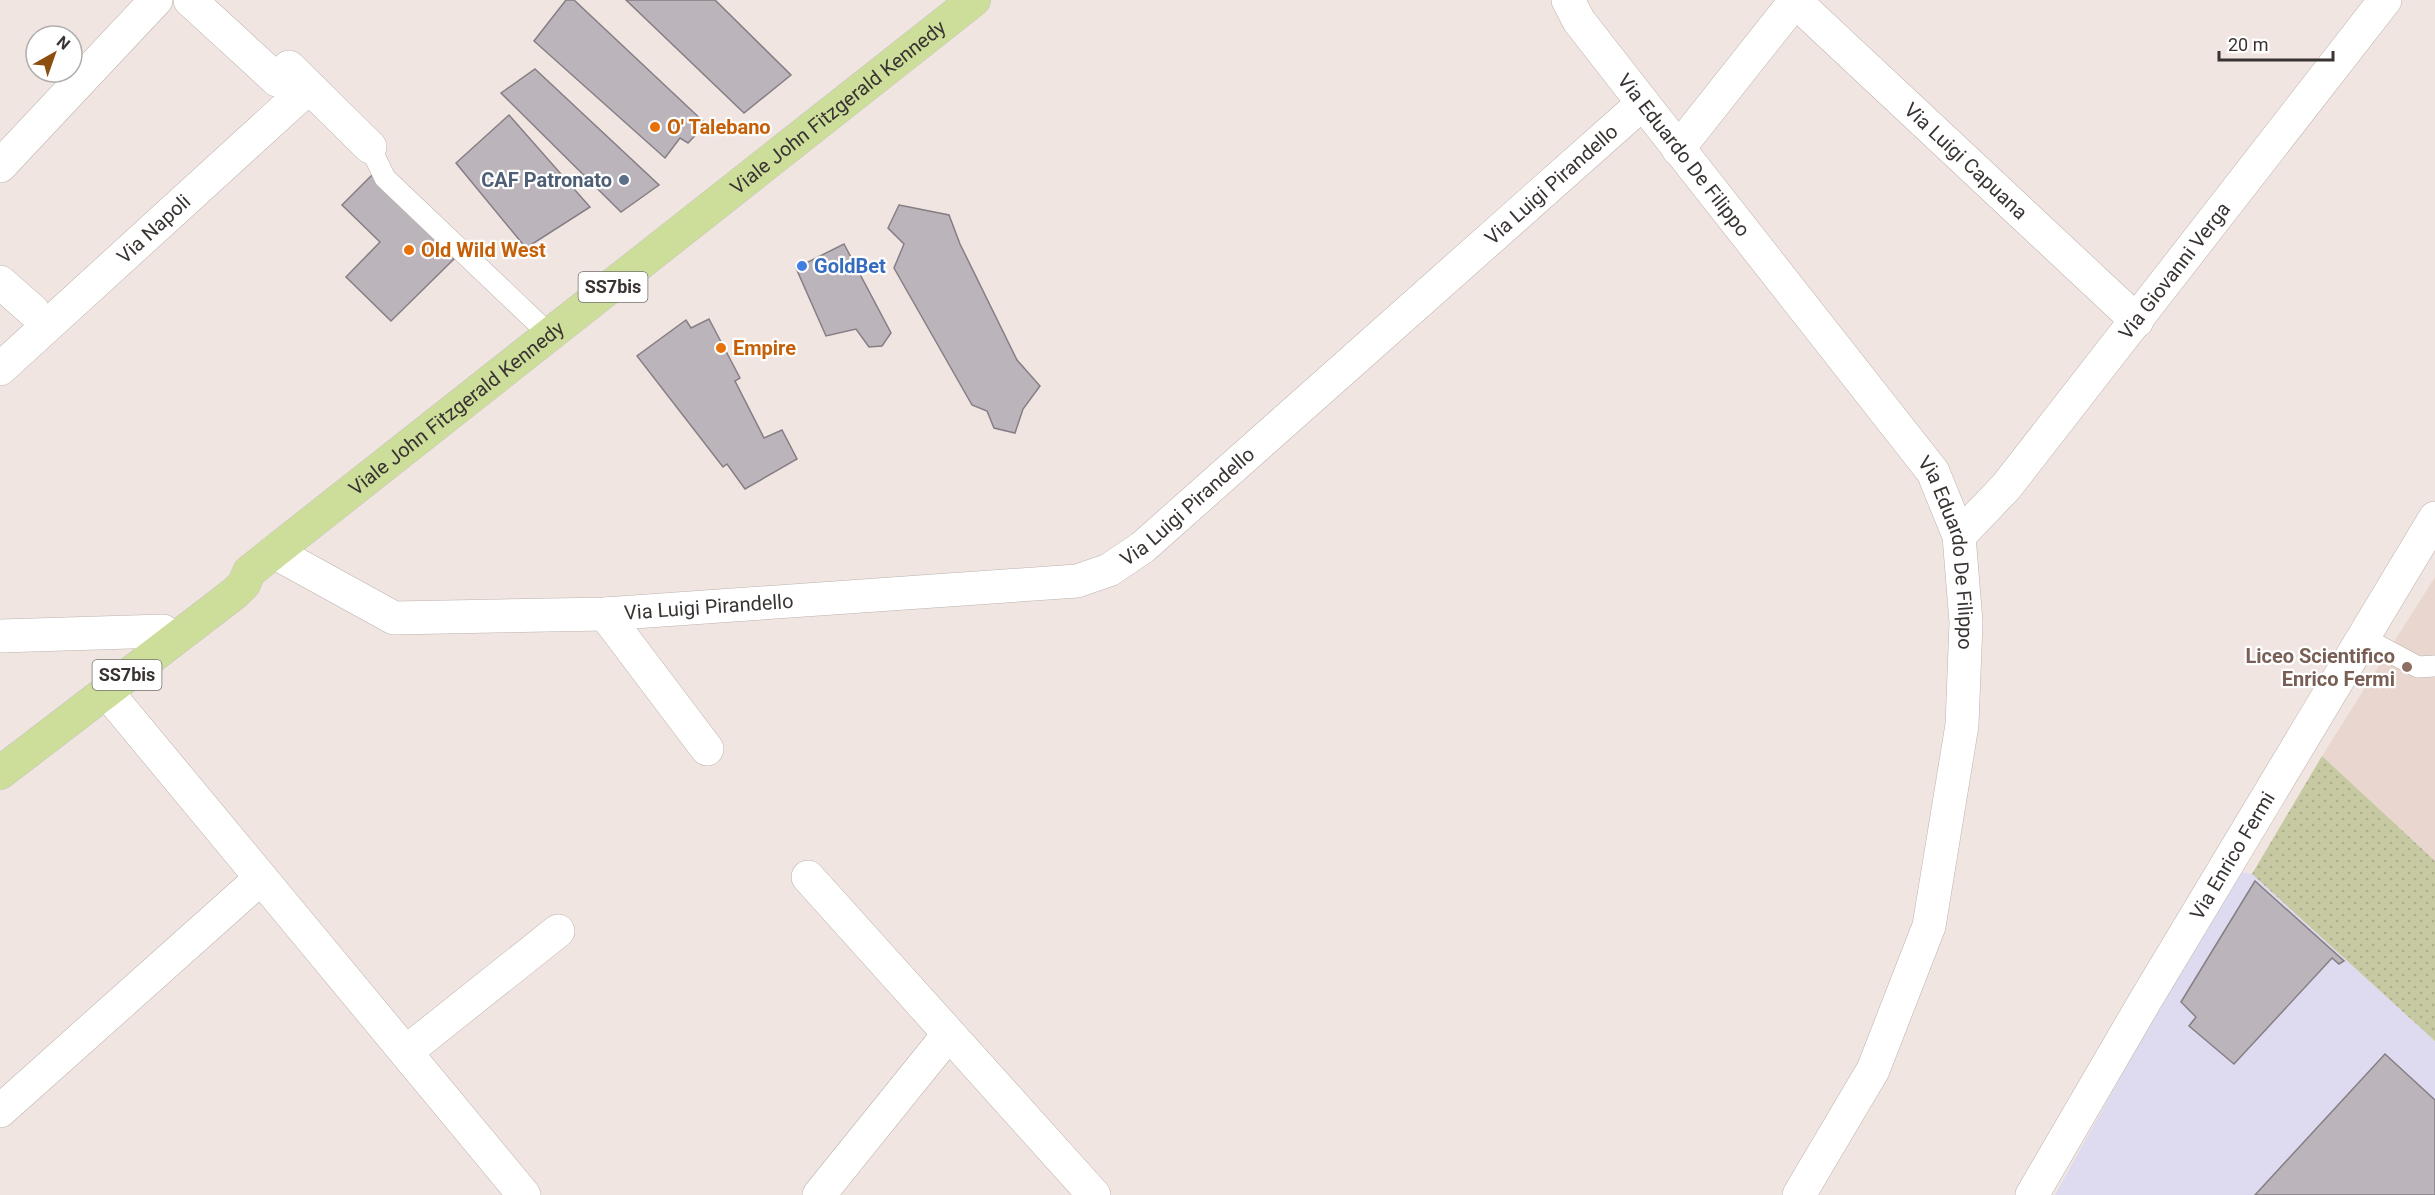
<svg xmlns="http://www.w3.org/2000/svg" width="2435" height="1195" viewBox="0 0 2435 1195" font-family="Roboto,sans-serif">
<defs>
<pattern id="grass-dots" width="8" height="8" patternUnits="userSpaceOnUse" patternTransform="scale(1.5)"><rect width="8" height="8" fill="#c7c9a3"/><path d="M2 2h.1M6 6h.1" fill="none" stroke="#acad8d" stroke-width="1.8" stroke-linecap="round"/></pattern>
</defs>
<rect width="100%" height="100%" fill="#f0e5e1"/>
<!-- industrial -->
<path fill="#dedbf1" d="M 2235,871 L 2252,874 L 2435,1041 L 2435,1195 L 2055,1195 Z"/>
<!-- built -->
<path fill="#e9d7cf" d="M 2435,577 L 2435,861 L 2322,756 Z"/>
<!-- grass -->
<path fill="url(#grass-dots)" d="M 2322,756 L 2435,861 L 2435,1041 L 2252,874 Z"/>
<!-- building -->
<path fill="#bcb4bb" stroke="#867e85" stroke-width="1.5" d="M 566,0 L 574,0 L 706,124 L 688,143 L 680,138 L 665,158 L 534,41 Z
M 626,0 L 715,0 L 791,75 L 744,113 Z
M 535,69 L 659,185 L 621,212 L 501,93 Z
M 509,115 L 590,207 L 526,248 L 456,163 Z
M 372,175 L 454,259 L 391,321 L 346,277 L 380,242 L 342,205 Z
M 899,205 L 949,215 L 960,244 L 1017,360 L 1040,386 L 1023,409 L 1015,433 L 994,428 L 987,411 L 972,405 L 894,268 L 904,244 L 888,228 Z
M 844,244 L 891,333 L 882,346 L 869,347 L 856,329 L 826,336 L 796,268 Z
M 709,319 L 740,378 L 735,381 L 764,438 L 782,430 L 797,459 L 745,489 L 727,464 L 723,467 L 637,356 L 686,320 L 691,328 Z
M 2255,881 L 2344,961 L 2339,964 L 2332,958 L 2234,1064 L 2189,1026 L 2196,1017 L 2181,1002 Z
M 2385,1054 L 2435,1100 L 2435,1195 L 2255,1195 Z"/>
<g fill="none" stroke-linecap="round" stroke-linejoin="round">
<!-- service casing -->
<g stroke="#bcb2ad" stroke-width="22">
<path id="service" d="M 370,147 L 385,178 L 551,336
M 2362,637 L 2418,667 L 2435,666"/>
</g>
<!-- minor casing -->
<g stroke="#bcb2ad" stroke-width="34">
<g id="minor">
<path d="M 190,0 L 277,80 L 289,67 L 370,147"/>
<path id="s1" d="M 1568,0 L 1579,21 L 1643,103 L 1933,472 L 1959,536 L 1966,622 L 1962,725 L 1929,926 L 1873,1070 L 1799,1195"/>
<path id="s2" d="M 1795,1 L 2137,321"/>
<path d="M 1678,149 L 1796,0"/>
<path d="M 0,166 L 156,0"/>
<path d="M 0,282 L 33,311"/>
<path id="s3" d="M 0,369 L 309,87"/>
<path id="s4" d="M 1959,536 L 2006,487 L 2385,0"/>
<path id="s5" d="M 274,552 L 394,618 L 605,614 L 1077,581 L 1109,570 L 1143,547 L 1643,103"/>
<path d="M 605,614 L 707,749"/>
<path d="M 0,636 L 163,631"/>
<path d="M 106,691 L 524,1195"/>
<path d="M 808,877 L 1094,1195"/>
<path d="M 406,1052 L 558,931"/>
<path d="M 0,1111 L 261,878"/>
<path d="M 819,1195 L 948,1035"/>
<path id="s6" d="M 2032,1195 L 2145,1001 L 2435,518"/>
</g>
</g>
<!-- primary casing -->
<g stroke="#c8c6c6" stroke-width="34">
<g id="primary">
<path id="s7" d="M 0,773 L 235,593 L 244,584 L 249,572 L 274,552 L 974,0"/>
</g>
</g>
<!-- service -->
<use href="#service" stroke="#fff" stroke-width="21"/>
<!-- minor -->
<use href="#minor" stroke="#fff" stroke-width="33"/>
<!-- primary -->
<use href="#primary" stroke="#cddd9a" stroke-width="33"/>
</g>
<!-- markers -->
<g fill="#e8710a" stroke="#fff" stroke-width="2">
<circle cx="655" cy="127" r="6"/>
<circle cx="409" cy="250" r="6"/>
<circle cx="721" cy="348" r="6"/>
</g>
<circle fill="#5c6f8a" stroke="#fff" stroke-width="2" cx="624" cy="180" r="6"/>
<circle fill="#3f7fe0" stroke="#fff" stroke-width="2" cx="802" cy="266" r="6"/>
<circle fill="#8d6e63" stroke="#fff" stroke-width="2" cx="2407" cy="667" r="6"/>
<g text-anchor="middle" stroke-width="4.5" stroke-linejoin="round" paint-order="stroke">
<!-- shield labels -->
<g fill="#fff" stroke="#747170" stroke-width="1.5">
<rect x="578.5" y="272" width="69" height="30" rx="4.5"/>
<rect x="92.5" y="660" width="69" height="30" rx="4.5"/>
</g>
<g font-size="18" font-weight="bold" fill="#393432">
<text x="613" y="293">SS7bis</text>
<text x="127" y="681">SS7bis</text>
</g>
<!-- street labels -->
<g font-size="20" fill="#393432" stroke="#fff">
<text dy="7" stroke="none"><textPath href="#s7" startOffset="1072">Viale John Fitzgerald Kennedy</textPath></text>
<text dy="7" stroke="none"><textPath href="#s1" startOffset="194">Via Eduardo De Filippo</textPath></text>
<text dy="7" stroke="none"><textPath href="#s2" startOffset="234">Via Luigi Capuana</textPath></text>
<text dy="7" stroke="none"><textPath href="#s5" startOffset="1442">Via Luigi Pirandello</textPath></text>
<text dy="7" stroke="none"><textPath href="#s3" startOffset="208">Via Napoli</textPath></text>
<text dy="7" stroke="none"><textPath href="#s4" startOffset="342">Via Giovanni Verga</textPath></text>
<text dy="7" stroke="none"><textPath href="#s7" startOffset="586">Viale John Fitzgerald Kennedy</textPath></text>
<text dy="7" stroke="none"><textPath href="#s5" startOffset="956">Via Luigi Pirandello</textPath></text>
<text dy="7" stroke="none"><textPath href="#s1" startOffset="680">Via Eduardo De Filippo</textPath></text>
<text dy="7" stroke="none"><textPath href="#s5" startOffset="452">Via Luigi Pirandello</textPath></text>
<text dy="7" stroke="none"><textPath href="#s6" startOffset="394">Via Enrico Fermi</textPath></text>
</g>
<!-- food labels -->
<g font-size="20" font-weight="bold" fill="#c56008" stroke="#fff" text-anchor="start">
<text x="667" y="134">O' Talebano</text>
<text x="421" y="257">Old Wild West</text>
<text x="733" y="355">Empire</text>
</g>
<!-- service labels -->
<g font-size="20" font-weight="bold" fill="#4e5e75" stroke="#fff" text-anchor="end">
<text x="612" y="187">CAF Patronato</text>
</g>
<!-- shop labels -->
<g font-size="20" font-weight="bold" fill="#366cbe" stroke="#fff" text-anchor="start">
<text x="814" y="273">GoldBet</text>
</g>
<!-- education labels -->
<g font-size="20" font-weight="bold" fill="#785e54" stroke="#fff" text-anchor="end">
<text x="2395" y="663">Liceo Scientifico<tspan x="2395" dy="23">Enrico Fermi</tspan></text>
</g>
</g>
<!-- north arrow -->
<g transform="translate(54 54) rotate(40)"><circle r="28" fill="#ffffff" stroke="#b0aead" stroke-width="1.5"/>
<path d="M0-4.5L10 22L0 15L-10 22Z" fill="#8c4f10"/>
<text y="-9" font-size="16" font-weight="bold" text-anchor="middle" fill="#393432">N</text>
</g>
<!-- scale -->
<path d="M2219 51v9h114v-9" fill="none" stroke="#393432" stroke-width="3"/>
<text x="2228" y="51" font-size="18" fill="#393432" stroke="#ffffff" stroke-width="4.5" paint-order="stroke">20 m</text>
</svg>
